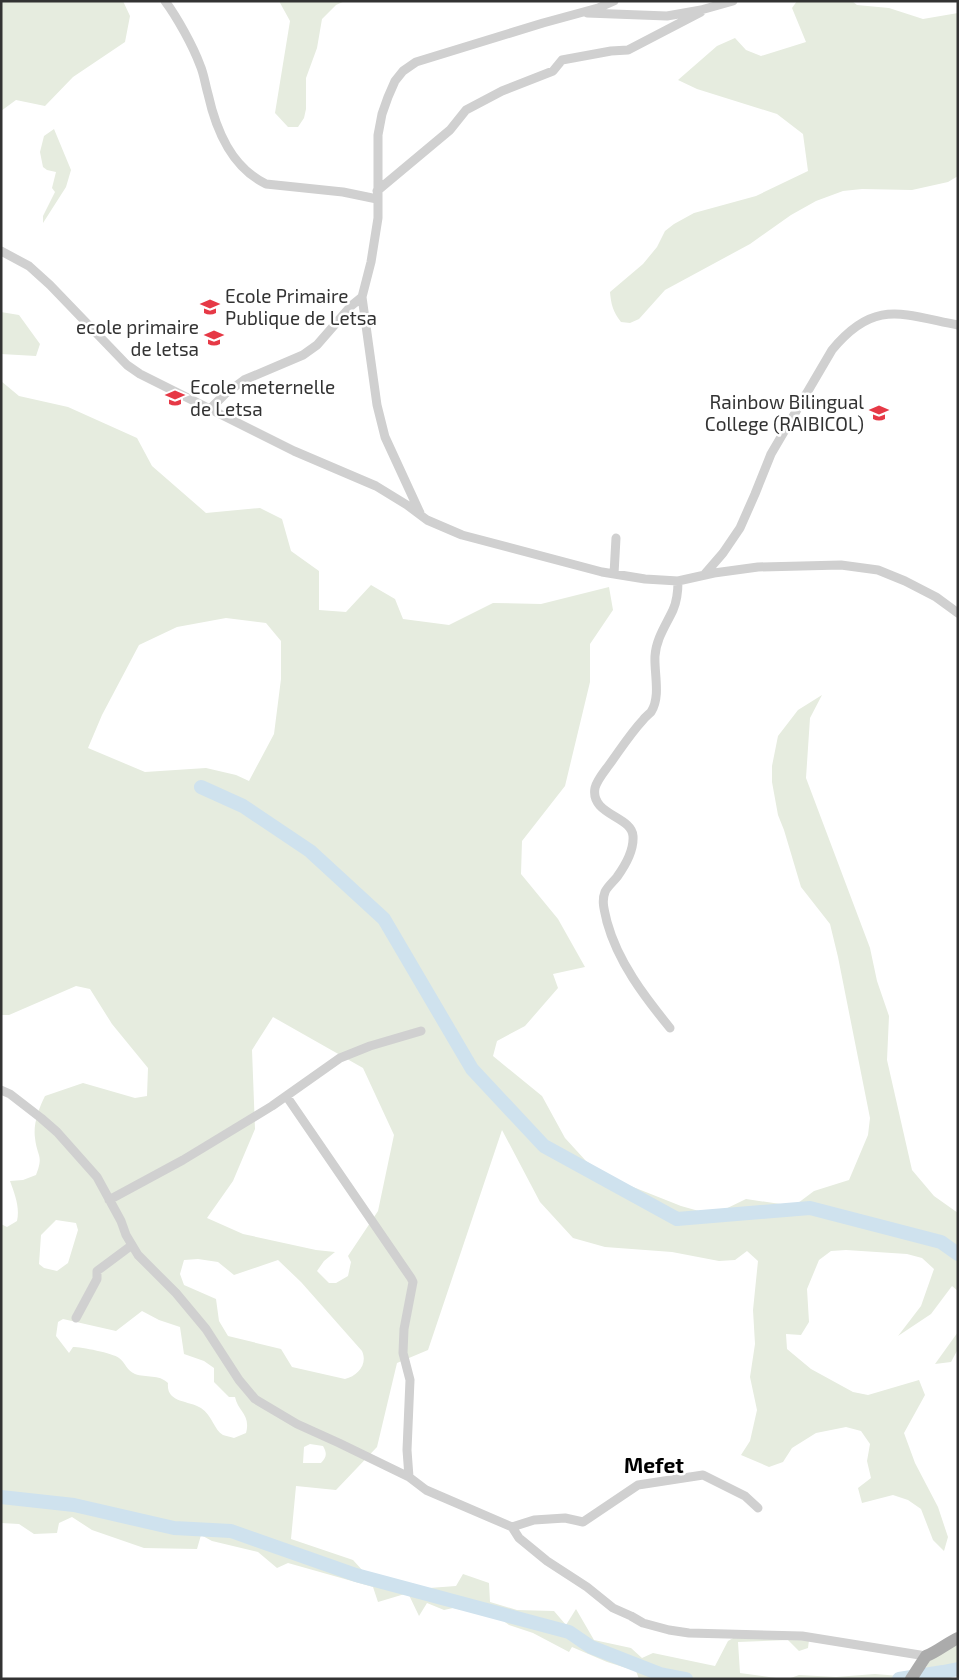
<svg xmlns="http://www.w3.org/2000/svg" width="959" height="1680" viewBox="0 0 959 1680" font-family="'Exo 2',sans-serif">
<rect width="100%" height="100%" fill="#fff"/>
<!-- green -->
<path fill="#e6ecdf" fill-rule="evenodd" d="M 1,1 L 123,1 L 130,16 L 125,42 L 73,77 L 45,106 L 16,100 L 1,111 Z
M 279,1 L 345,1 L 336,5 L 322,19 L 317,48 L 306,78 L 306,109 L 304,118 L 298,127 L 288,127 L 275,113 L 290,21 Z
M 797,1 L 852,1 L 857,5 L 889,8 L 923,19 L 958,13 L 958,176 L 948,182 L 912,190 L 862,189 L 843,191 L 816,201 L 791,215 L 750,244 L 665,290 L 639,319 L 630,323 L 621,322 C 613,312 611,304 610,292 L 643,264 L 657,247 L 665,231 L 674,224 L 694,213 L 756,196 L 808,171 L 803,134 L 777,114 L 697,89 L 678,80 L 717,46 L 735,38 L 746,50 L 761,56 L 806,42 L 792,8 Z
M 54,129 L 71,170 L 66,187 L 43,223 L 43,216 L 55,192 L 52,188 L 56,172 L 47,170 L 43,167 L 40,152 L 44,136 Z
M 1,312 L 19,315 L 40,344 L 36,356 L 1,354 Z
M 1,381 L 19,396 L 68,407 L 137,438 L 152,466 L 206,513 L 260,508 L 282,519 L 291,551 L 319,571 L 319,610 L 346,612 L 371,585 L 395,599 L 403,619 L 449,625 L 493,603 L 541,604 L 609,587 L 613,610 L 590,644 L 590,682 L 565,786 L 522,841 L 521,874 L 558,919 L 585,967 L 553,974 L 558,988 L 525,1026 L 497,1041 L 493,1056 L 542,1096 L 565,1138 L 586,1161 L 613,1179 L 681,1206 L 713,1215 L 746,1199 L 794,1206 L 814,1191 L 849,1180 L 868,1135 L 870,1118 L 838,957 L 830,924 L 801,887 L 784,830 L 778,815 L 772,782 L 772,766 L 778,736 L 798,710 L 822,695 L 810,718 L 806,778 L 870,948 L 877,981 L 889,1016 L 887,1060 L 912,1170 L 934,1196 L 958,1213 L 958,1291 L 952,1286 L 931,1314 L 898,1336 L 921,1306 L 934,1269 L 922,1258 L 907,1254 L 846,1250 L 831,1251 L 819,1260 L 807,1289 L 809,1322 L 801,1335 L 786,1334 L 787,1349 L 811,1369 L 853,1392 L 868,1395 L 919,1380 L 925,1395 L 904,1433 L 915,1463 L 938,1507 L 948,1537 L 944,1551 L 933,1540 L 921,1509 L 908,1500 L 893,1495 L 862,1503 L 858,1488 L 871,1478 L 867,1461 L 870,1444 L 861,1431 L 846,1427 L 816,1433 L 792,1448 L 783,1462 L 769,1467 L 741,1455 L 750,1441 L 757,1410 L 750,1377 L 755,1344 L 753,1310 L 758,1261 L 747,1251 L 735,1260 L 719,1261 L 672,1252 L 605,1247 L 573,1238 L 540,1202 L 502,1130 L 428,1350 L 397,1363 L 377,1447 L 336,1490 L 296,1486 L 291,1539 L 353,1560 L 363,1571 L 429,1588 L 456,1586 L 463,1574 L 489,1583 L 490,1602 L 517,1610 L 554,1611 L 566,1625 L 576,1609 L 594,1640 L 631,1648 L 642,1658 L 653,1653 L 715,1666 L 728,1641 L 742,1633 L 809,1640 L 808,1648 L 799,1651 L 788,1640 L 738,1642 L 740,1673 L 783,1679 L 639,1679 L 636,1671 L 607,1662 L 572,1647 L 569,1652 L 533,1633 L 509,1625 L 494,1614 L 491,1616 L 453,1608 L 444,1610 L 427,1603 L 419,1616 L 408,1593 L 378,1602 L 373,1587 L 288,1563 L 277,1568 L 258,1552 L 212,1541 L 201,1535 L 197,1549 L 144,1548 L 92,1530 L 72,1517 L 59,1523 L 57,1533 L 34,1534 L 19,1524 L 1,1523 L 1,1224 L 7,1227 L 17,1221 C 20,1207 15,1195 10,1181 L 23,1180 L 36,1175 C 44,1155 37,1157 35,1138 C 33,1124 39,1108 45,1096 L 83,1083 L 135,1098 L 147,1096 L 148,1068 L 112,1024 L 90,989 L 76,986 L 9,1015 L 1,1015 ZM 226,618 L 266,623 L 281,641 L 281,679 L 274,734 L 249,781 L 236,775 L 206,768 L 145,772 L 88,748 L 102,715 L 139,645 L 177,627 ZM 273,1017 L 363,1068 L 394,1135 L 378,1211 L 348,1256 L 351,1262 L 348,1276 L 336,1283 L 329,1283 L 317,1271 L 324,1261 L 335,1252 L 316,1250 L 243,1234 L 207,1218 L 233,1181 L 255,1129 L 252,1050 ZM 56,1220 L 76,1223 L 78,1230 L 68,1263 L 57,1271 L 44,1268 L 39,1264 L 41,1235 ZM 198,1259 L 218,1262 L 234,1275 L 278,1260 L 301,1282 L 362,1351 C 368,1364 358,1376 345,1379 L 292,1367 L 281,1349 L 228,1336 L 219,1321 L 216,1299 L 184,1285 L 180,1274 L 184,1260 ZM 142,1311 L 159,1320 L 180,1327 L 184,1354 L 204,1361 L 214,1368 L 214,1382 L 229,1397 L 235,1397 C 238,1412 251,1414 246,1433 L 234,1438 C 231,1437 226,1436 223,1435 C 214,1430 212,1415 201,1408 C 188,1400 166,1403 168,1383 C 159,1374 146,1378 135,1374 C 127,1371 125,1362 119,1358 C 113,1353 81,1347 73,1347 L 69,1353 L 56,1336 L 58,1322 L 63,1319 L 116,1331 ZM 310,1444 L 323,1446 C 327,1453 327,1457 321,1463 L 303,1463 L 304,1447 Z
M 958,1332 L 958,1349 L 951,1362 L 935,1364 Z
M 958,1639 L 958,1673 L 949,1679 L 920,1679 L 935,1650 Z
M 875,1674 L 900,1676 L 899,1679 L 788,1679 L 799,1675 L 836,1677 Z"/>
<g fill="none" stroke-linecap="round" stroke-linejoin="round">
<!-- river -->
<path stroke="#cfe2ee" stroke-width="14" d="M 201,787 L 243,806 L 310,851 L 384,919 L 472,1069 L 544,1146 L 677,1219 L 810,1208 L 941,1242 L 958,1254
M 1,1497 L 74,1505 L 174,1528 L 231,1531 L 356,1575 L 569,1632 L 591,1647 L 660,1674 L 686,1679
M 899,1679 L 943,1672 L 958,1669"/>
<!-- street -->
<path stroke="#d0d0d0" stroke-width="9" d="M 165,1 C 177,17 193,46 200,65 C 204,74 205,84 208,94 C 216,130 231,167 266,184 L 343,192 L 377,199
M 587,13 L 667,16 L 701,10 L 733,1
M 377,191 L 450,130 L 466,110 L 502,91 L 553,71 L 562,60 L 611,51 L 628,50 L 701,12 L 701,10
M 1,251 L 29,266 L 50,285 L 127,365 L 140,374 L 294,451 L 376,486 L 407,505 L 427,520 L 462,535 L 602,572 L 645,579 L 678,581 L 714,573 L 758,567 L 841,565 L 878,570 L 905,581 L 936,597 L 958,613
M 210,409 L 225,394 L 244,380 L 303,355 L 317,345 L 351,306 L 362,297
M 420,513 L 385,437 L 377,405 L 362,297 L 371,262 L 378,218 L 378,135 L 382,114 L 388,97 L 395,81 L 403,71 L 416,62 L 543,23 L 598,8 L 614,1
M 614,574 L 616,538
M 704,575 L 723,553 L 740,528 L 755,494 L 771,454 L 832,350 C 874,299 901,314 958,325
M 670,1028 C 644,996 618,962 607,922 C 605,912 601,902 605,892 C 607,887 613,882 617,877 C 625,866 634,850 633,836 C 632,816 590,815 595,788 C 597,780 604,772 609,765 C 620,750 630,734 643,720 C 645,717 648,715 651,712 C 661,697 654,673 655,656 C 656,639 666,625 673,610 C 677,601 678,591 678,581
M 1,1090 L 10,1094 L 41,1118 L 57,1132 L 97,1177 L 121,1221 L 126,1235 L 138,1255 L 176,1293 L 206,1329 L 239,1380 L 255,1399 L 297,1424 L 339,1443 L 409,1477 L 426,1490 L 512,1527 L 519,1538 L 547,1561 L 587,1587 L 613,1608 L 631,1616 L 643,1623 L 669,1630 L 689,1633 L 802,1636 L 926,1656
M 287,1097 L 411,1278 L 413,1282 L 404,1329 L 403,1353 L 410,1380 L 407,1450 L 409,1477
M 109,1200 L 183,1160 L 272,1106 L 340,1058 L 370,1046 L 421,1031
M 76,1318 L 97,1279 L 97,1271 L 132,1245
M 512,1527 L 534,1520 L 565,1518 L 583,1522 L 638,1485 L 703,1475 L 745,1496 L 758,1508"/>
<!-- primary -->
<path stroke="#ababab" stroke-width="12" d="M 911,1679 L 926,1656 C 937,1652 947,1643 958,1638"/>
</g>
<!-- icons -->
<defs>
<g id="school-bare" transform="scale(1.5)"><path d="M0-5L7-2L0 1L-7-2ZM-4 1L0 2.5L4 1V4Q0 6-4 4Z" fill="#e63946" stroke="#fff" stroke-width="2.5" paint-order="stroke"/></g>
</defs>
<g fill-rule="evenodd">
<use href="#school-bare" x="210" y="307"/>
<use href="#school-bare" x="214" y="338"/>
<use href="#school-bare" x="175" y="398"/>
<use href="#school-bare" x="879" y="413"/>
</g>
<g text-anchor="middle" stroke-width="5" stroke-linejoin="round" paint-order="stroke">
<!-- poi labels -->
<g font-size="19" fill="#333" stroke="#fff" text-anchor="start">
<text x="225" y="303">Ecole Primaire<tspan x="225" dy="22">Publique de Letsa</tspan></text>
<text x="199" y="334" text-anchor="end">ecole primaire<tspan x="199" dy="22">de letsa</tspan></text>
<text x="190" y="394">Ecole meternelle<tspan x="190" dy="22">de Letsa</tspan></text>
<text x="864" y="409" text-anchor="end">Rainbow Bilingual<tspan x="864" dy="22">College (RAIBICOL)</tspan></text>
</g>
<!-- quarter labels -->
<g font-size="21" font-weight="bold" fill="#000" stroke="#fff">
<text x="654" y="1473">Mefet</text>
</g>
</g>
<!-- border -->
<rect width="959" height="1680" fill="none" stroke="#333333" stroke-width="5"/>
</svg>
